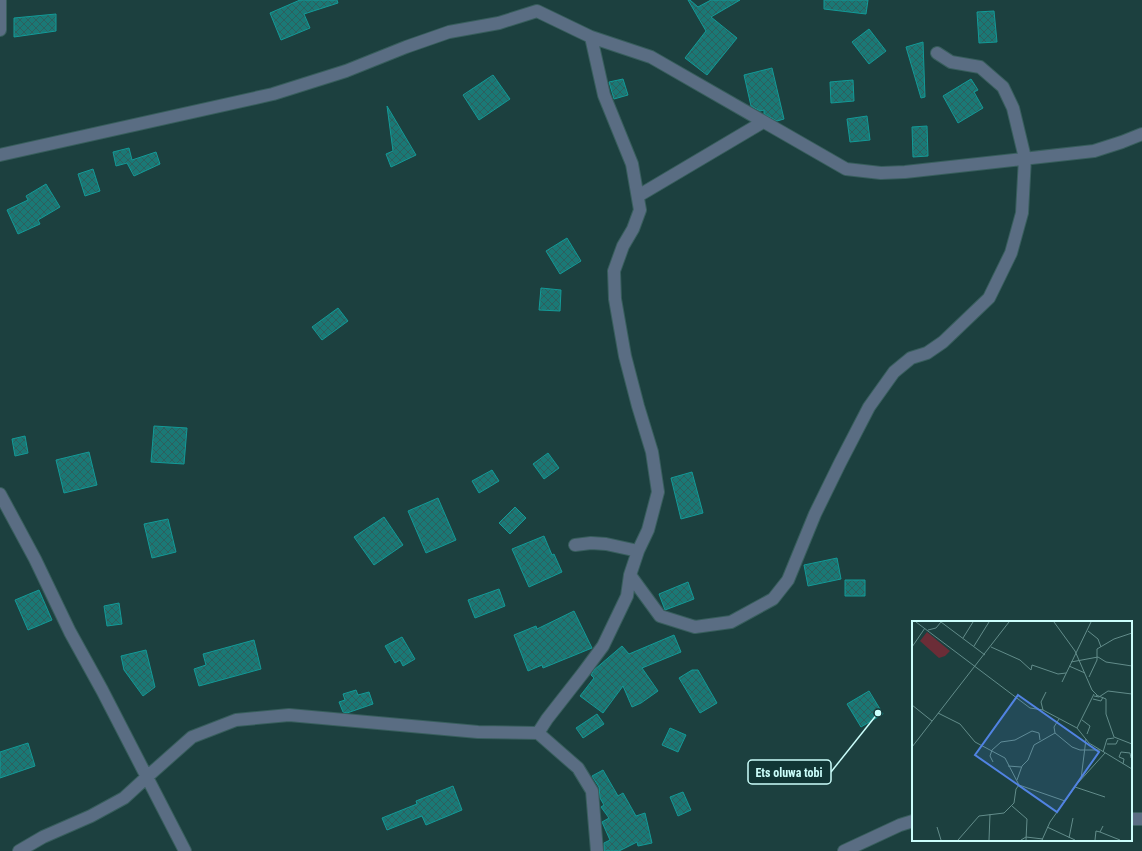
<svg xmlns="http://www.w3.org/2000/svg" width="1142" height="851" viewBox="0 0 1142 851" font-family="'Roboto Condensed',sans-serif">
<defs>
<pattern id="building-cross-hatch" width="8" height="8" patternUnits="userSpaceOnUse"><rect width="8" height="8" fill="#1a7976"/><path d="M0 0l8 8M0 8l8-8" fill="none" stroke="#2d605e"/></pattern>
</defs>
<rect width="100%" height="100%" fill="#1c403f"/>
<!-- building -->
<path fill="url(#building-cross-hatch)" stroke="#139a97" d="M 300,0 L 337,0 L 338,3 L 304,14 L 310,28 L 281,40 L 270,13 Z
M 688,0 L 690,0 L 698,7 L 711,0 L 740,0 L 711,17 L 737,38 L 707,75 L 685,58 L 706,31 Z
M 824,0 L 868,0 L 866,14 L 824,9 Z
M 994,11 L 997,42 L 979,43 L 977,12 Z
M 56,14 L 56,31 L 14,37 L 14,18 Z
M 869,29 L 886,51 L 869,64 L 852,42 Z
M 923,42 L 925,97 L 921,98 L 906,47 Z
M 772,68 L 784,119 L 777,121 L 764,114 L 764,110 L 760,111 L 751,106 L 744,75 Z
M 493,75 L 510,99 L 479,120 L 463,95 Z
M 623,79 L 628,95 L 614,99 L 609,82 Z
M 971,79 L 978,90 L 974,92 L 983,108 L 958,123 L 943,96 Z
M 853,80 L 854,101 L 831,103 L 830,82 Z
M 387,106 L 416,155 L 391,167 L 386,154 L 393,151 Z
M 867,116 L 870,140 L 850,142 L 847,119 Z
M 927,126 L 928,156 L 913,157 L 912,127 Z
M 129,148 L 132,160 L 156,152 L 160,164 L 134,176 L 127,163 L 116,166 L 113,152 Z
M 93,169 L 100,191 L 85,196 L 78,174 Z
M 46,184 L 60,207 L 38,220 L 40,224 L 18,234 L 7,210 L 28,200 L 26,196 Z
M 567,238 L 581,261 L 560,274 L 546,251 Z
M 541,288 L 561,290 L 560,311 L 539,310 Z
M 338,308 L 348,321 L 322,340 L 312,327 Z
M 154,426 L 187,428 L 184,464 L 151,462 Z
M 25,436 L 28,453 L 15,456 L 12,439 Z
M 89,452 L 97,485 L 64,493 L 56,460 Z
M 548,453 L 559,468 L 544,479 L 533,464 Z
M 492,470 L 499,481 L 479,493 L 472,481 Z
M 692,472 L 703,513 L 681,519 L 671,478 Z
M 438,498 L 456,540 L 426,553 L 408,511 Z
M 515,507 L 526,518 L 510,534 L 499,523 Z
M 384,517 L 403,545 L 374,565 L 354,537 Z
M 168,519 L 176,552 L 152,558 L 144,524 Z
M 544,536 L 552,555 L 554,554 L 562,572 L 529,587 L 512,549 Z
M 837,558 L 841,579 L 808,586 L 804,565 Z
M 845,580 L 865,580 L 865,596 L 845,596 Z
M 688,582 L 694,599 L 665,610 L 659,594 Z
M 499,589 L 505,606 L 475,618 L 468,600 Z
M 39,590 L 52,620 L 28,630 L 15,600 Z
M 119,603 L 122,624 L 107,626 L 104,606 Z
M 574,611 L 592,648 L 543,668 L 542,665 L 528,671 L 514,635 L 536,626 L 537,629 Z
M 674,635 L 681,652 L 642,668 L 658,691 L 641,703 L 632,707 L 623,686 L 603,713 L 580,696 L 594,678 L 591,675 L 594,670 L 622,646 L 629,654 Z
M 402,637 L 415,659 L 403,666 L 400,660 L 395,663 L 385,646 Z
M 254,640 L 261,669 L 199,686 L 194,669 L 206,665 L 203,654 Z
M 146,650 L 155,687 L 143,696 L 124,670 L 121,656 Z
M 692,670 L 698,670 L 717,703 L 700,713 L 679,678 Z
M 356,690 L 358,695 L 369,692 L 373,704 L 347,713 L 343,712 L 339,702 L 345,700 L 343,694 Z
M 869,691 L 883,714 L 861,727 L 847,704 Z
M 597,714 L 604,724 L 583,738 L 576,728 Z
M 670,728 L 686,735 L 678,752 L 662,745 Z
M 28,743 L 35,766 L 0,778 L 0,752 Z
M 603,770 L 618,796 L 623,793 L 636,816 L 645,813 L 652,843 L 638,846 L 637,842 L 619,851 L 604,851 L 604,843 L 610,840 L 602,822 L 609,818 L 601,807 L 604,805 L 600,798 L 599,787 L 592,776 Z
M 453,786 L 462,810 L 426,825 L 422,816 L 387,830 L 382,818 L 417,804 L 416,801 Z
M 683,792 L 691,810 L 678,816 L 670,797 Z"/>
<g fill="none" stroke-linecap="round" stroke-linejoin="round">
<!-- minor casing -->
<g stroke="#385e5d" stroke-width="14">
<path id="minor" d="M 0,30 L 0,0
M 0,155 L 273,94 L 346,71 L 406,47 L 449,32 L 499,23 L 537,11 L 591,37 L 651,57 L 846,169 L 881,173 L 905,172 L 1094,151 L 1122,142 L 1142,134
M 638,196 L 763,122
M 0,494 L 35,559 L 70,632 L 102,690 L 185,851
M 575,545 L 591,543 L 606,544 L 638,551
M 630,575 L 660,616 L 695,627 L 731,622 L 773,599 L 788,580 L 815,514 L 840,463 L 869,407 L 894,372 L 911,358 L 927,353 L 943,342 L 989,298 L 1011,253 L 1022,213 L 1025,158 L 1013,108 L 1003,87 L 980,67 L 951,62 L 937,53
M 538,733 L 547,719 L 583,673 L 603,646 L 627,596 L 630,575 L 638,551 L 648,530 L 658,492 L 652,452 L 638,406 L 625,356 L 615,299 L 614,271 L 623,246 L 633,229 L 640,210 L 632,164 L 604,95 L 591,37
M 1131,819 L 1142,819
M 19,851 L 43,837 L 91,816 L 124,798 L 148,776 L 192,737 L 236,720 L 289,715 L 478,732 L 538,733 L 578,768 L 592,791 L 597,851
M 844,851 L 900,825 L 913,821"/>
</g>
<!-- minor -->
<use href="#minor" stroke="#5a6d83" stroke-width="12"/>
</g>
<!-- overview -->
<g transform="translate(912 621)">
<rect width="220" height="220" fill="#1c403f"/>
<path d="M 15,11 L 38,30 L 33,35 L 27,37 L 8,20 Z" fill="#6b2d37"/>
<path fill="none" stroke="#628c8a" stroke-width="1" d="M 4,1 L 118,87 L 131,89 L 165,107 L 177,122 L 220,148M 29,1 L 73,34M 142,1 L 163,30 L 180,69 L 185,74M 16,9 L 24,7 L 29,1M 176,10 L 186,18 L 189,26M 51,17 L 61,1M 62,25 L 77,1M 0,26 L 13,7M 79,26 L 108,39 L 119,49 L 120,44 L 146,53 L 154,52M 159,41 L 186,36 L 194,41 L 220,45M 157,45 L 173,52M 177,56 L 185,39 L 185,28 L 202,18 L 220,12M 150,61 L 179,1M 184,74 L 194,78 L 194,93 L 202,116 L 220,123M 182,75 L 187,76 L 196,70 L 220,73M 181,78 L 189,80 L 191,76M 0,84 L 20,100M 131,89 L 129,81 L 134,71M 26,92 L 48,103 L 63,121 L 93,137 L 107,164 L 153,180M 147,98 L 142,106 L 143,112 L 160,126 L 168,129 L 188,129M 170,99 L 178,105 L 175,113M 165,107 L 182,73M 195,123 L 204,123 L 206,119M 0,126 L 97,1M 191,131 L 195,118 L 202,117M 81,141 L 78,135 L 80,129 L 89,121 L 103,119 L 120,110 L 127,112 L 128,119M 211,143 L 212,138 L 207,136 L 209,131 L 218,132 L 219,137M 96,145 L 109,146M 169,158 L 174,118M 105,159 L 110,145 L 116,139 L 122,124 L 143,112M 163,166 L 193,176M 100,185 L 115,198 L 114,219M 25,206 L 29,219M 135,206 L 163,219M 188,211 L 208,219M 157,217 L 161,197M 46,219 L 67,195 L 92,192 L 102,182 L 104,168 L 107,164M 77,219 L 78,193M 109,219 L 114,216 L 131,218M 130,219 L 138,201 L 165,163 L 193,132M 183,219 L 184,210 L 188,211 L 191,205"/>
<path fill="#5183e2" fill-opacity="0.15" stroke="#5183e2" stroke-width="2" d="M 106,74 L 187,131 L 145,191 L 63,134 Z"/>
<rect width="220" height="220" fill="none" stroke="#cbfefb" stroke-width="2"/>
</g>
<!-- callouts -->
<path fill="none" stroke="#cbfefb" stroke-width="1.5" d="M878 713L831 772"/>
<circle fill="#cbfefb" stroke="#113635" stroke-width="1.5" cx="878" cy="713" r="4"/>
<rect fill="#113635" stroke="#cbfefb" stroke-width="1.5" x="748" y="760" width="83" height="24" rx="4"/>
<g font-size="12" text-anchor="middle" font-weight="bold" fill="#cbfefb">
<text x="789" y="777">Ets oluwa tobi</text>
</g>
</svg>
